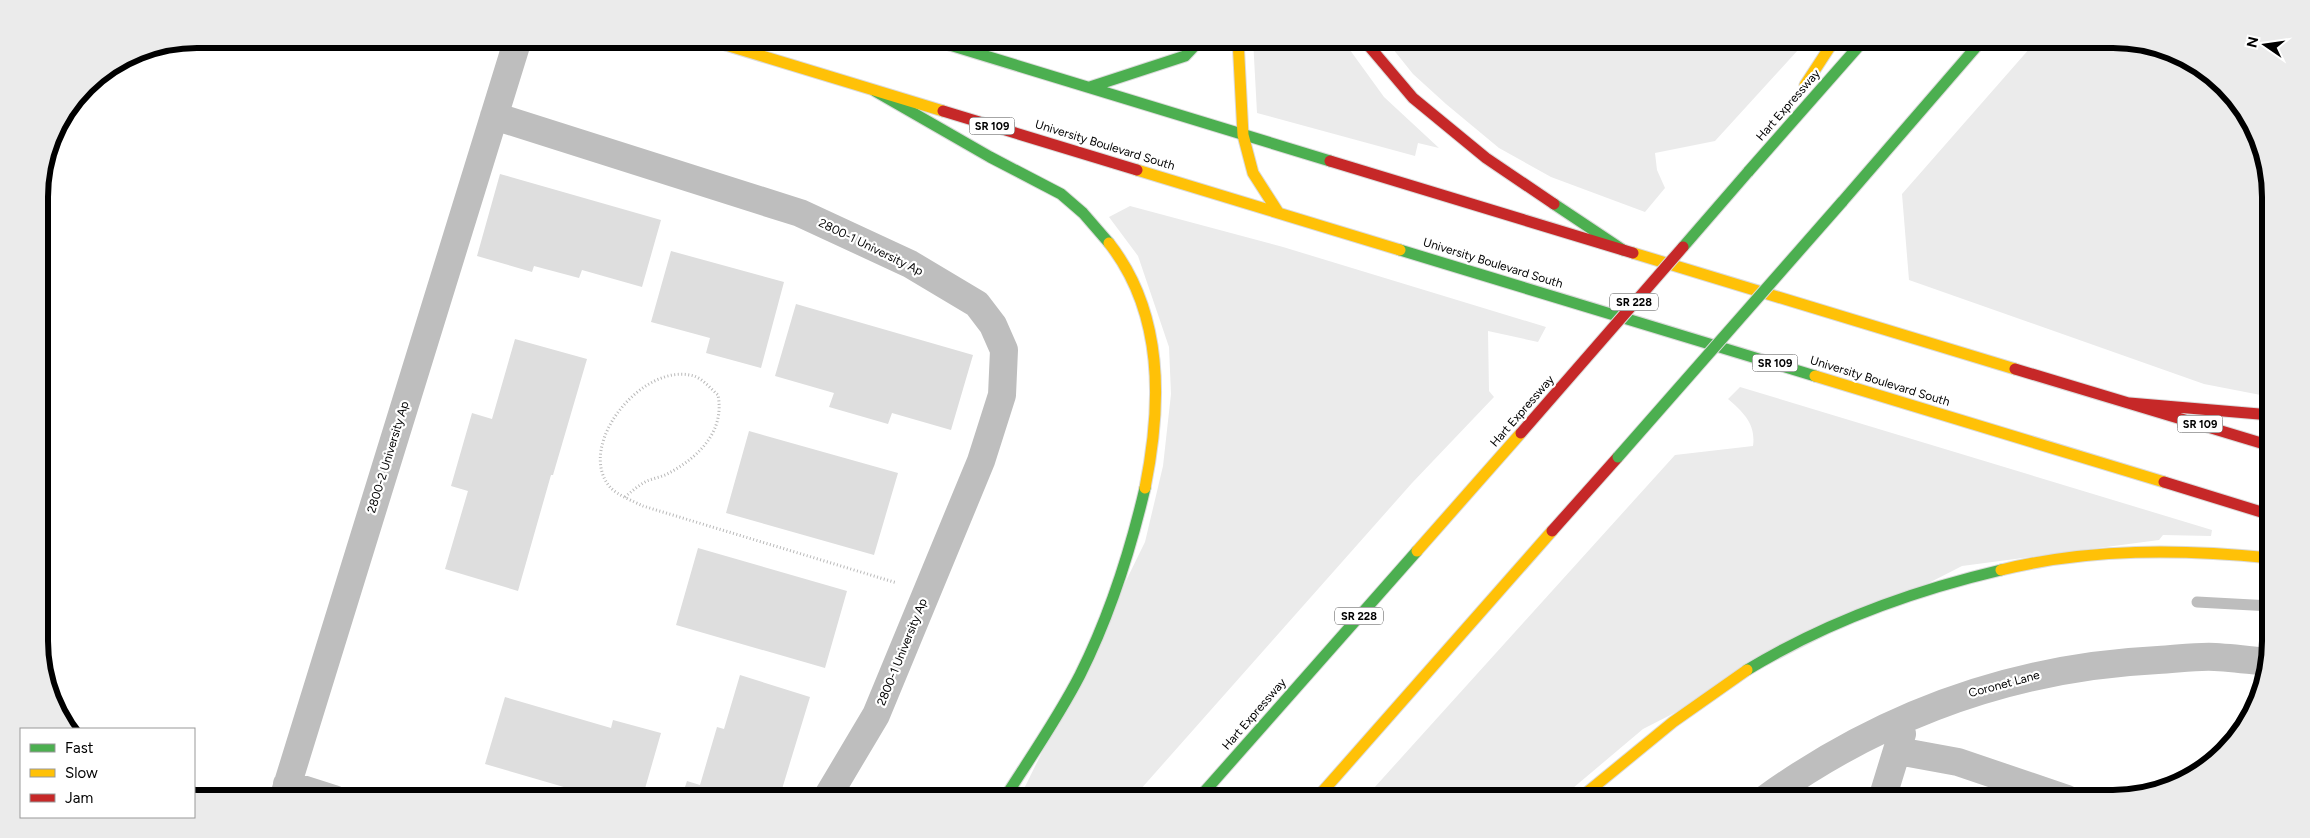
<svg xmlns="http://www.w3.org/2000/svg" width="2310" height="838" viewBox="0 0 2310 838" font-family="Figtree,sans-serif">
<rect width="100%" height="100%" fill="#fff"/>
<!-- green -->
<path fill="#ebebeb" d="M 1253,39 L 1342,39 L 1384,97 L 1439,148 L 1418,143 L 1415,156 L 1257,113 Z
M 1385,39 L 1808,39 L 1715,141 L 1655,153 L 1657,170 L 1665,188 L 1645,212 L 1551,177 L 1499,148 L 1446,104 L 1413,74 Z
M 2038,39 L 2114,39 L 2164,47 L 2232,93 L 2255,127 L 2270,175 L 2271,397 L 2204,384 L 1909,280 L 1902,194 Z
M 1130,206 L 1283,247 L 1546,327 L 1538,342 L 1488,331 L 1489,391 L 1494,397 L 1412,483 L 1132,799 L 1019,799 L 1145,542 L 1163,466 L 1171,394 L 1169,347 L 1138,256 L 1109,217 Z
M 1740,387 L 2212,530 L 2211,536 L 2163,535 L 2159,540 L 1962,566 L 1643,729 L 1560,799 L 1364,799 L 1675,455 L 1753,446 C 1756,424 1744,413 1728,399 Z"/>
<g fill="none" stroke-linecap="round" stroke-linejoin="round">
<!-- stream -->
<path stroke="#bdbdbd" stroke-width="11" d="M 2197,602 L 2271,606"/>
</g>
<!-- building -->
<path fill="#dedede" d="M 500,174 L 661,220 L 642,287 L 582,270 L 579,278 L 534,266 L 532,272 L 477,256 Z
M 671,251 L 784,282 L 761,368 L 706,353 L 710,338 L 651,322 Z
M 796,304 L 973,355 L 951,430 L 892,413 L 888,424 L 829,407 L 834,393 L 775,376 Z
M 515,339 L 587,359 L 553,475 L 551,475 L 518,591 L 445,569 L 468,491 L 451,486 L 472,413 L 492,419 Z
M 749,431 L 898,473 L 874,555 L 726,513 Z
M 698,548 L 847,591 L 825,668 L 676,625 Z
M 740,675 L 810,697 L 779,799 L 681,799 L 687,781 L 700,785 L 717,727 L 724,729 Z
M 505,697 L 611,728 L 613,720 L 661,733 L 642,799 L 605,799 L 485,764 Z"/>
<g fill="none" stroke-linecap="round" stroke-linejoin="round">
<!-- fast casing -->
<g stroke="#dbdbdb" stroke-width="13">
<path id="fast" d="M 930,39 L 1330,161
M 1090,87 L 1185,56 L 1201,39
M 875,91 L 990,157 L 1061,194 L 1083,213 L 1109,243
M 1748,172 L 1865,39
M 1842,202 L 1983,39
M 1554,204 L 1623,250
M 1400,250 L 1815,376
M 1747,670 C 1826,622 1912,591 2001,570
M 1004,799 C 1030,758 1058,718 1080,675 C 1110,615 1130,552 1145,488
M 1198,799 L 1417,551"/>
</g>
<!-- slow casing -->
<g stroke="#dbdbdb" stroke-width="13">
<path id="slow" d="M 706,39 L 943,111
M 1238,39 L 1243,135 L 1253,173 L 1278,212
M 1805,85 L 1835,39
M 1137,170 L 1400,250
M 1109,243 C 1164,313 1162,404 1145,488
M 1633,253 L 2015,369
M 1815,376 L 2164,482
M 1417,551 L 1521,433
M 2001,570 C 2090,548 2181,549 2271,558
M 1316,799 L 1552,531
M 1579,799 L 1673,722 L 1747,670"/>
</g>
<!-- jam casing -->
<g stroke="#dbdbdb" stroke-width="13">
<path id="jam" d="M 1363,39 L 1413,98 L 1486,158 L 1554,204
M 943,111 L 1137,170
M 1330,161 L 1633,253
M 2015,369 L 2271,446
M 2129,403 L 2271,415
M 2164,482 L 2271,515
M 1552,531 L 1618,457"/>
</g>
<!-- path -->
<path stroke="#b9b9b9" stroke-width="3" stroke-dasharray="1 2.5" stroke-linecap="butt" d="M 625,497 C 632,491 639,485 647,481 C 654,478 662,477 669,473 C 699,457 725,431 718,395 C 711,389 703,379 694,376 C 642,361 575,446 610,487 C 617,495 633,501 643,506 L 897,583"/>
<!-- street -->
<path stroke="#bebebe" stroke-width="28" d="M 494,116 L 800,213 L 910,264 L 977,304 L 993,325 L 1004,350 L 1002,395 L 981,461 L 876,715 L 826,799
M 1898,751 L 1958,762 L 2067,799
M 287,784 L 334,799
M 283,799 L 518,39
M 1765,799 C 1882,715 2014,667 2158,660 C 2177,659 2197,656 2215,657 C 2233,658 2250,660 2268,662
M 1882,799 L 1902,734"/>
<!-- fast -->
<use href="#fast" stroke="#4caf50" stroke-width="11"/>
<!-- slow -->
<use href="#slow" stroke="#ffc107" stroke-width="11"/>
<!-- jam -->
<use href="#jam" stroke="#c62828" stroke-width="11"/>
<!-- fast-bridge casing -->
<g stroke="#dbdbdb" stroke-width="13" stroke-linecap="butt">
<path id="fast-bridge" d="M 1683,247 L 1748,172
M 1618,457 L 1842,202"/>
</g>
<!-- jam-bridge casing -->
<g stroke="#dbdbdb" stroke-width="13" stroke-linecap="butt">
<path id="jam-bridge" d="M 1521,433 L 1683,247"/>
</g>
<!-- fast-bridge -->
<use href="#fast-bridge" stroke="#4caf50" stroke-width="11"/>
<!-- jam-bridge -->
<use href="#jam-bridge" stroke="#c62828" stroke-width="11"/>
</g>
<g text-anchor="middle" stroke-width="4.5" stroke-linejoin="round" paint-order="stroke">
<!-- shield labels -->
<g fill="#fff" stroke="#4c4c4c" stroke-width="1">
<rect x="969.5" y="117.5" width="45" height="17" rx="4"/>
<rect x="1610" y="293.5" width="48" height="17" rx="4"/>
<rect x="1752.5" y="354.5" width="45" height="17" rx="4"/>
<rect x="2177.5" y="415.5" width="45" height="17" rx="4"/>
<rect x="1335" y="607.5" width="48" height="17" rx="4"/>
</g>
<g font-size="11" font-weight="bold" fill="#000">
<text x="992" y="130">SR 109</text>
<text x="1634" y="306">SR 228</text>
<text x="1775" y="367">SR 109</text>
<text x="2200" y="428">SR 109</text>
<text x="1359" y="620">SR 228</text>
</g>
<!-- street labels -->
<g font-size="12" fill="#000" stroke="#fff">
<text transform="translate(1788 105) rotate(-49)" y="4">Hart Expressway</text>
<text transform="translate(1105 145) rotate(17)" y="4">University Boulevard South</text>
<text transform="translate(871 247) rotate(26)" y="4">2800-1 University Ap</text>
<text transform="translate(1493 263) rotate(17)" y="4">University Boulevard South</text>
<text transform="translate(1880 381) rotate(17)" y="4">University Boulevard South</text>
<text transform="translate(1522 411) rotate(-49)" y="4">Hart Expressway</text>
<text transform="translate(388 457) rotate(-73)" y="4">2800-2 University Ap</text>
<text transform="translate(902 652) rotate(-68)" y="4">2800-1 University Ap</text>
<text transform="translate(2004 684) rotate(-15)" y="4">Coronet Lane</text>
<text transform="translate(1254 714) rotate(-49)" y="4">Hart Expressway</text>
</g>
</g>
<!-- crop -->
<path d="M0 0H2310V838H0ZM197 48H2113A149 149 0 0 1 2262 197V641A149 149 0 0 1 2113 790H197A149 149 0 0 1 48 641V197A149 149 0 0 1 197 48Z" fill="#ebebeb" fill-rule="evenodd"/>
<path fill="none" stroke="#000" stroke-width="6" d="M197 48H2113A149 149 0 0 1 2262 197V641A149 149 0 0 1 2113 790H197A149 149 0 0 1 48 641V197A149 149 0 0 1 197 48Z"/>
<!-- legend -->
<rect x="20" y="728" width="175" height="90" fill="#ffffff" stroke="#999999"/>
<rect x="30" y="744" width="25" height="8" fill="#4caf50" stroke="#999999"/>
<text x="65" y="753" font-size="15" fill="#000000">Fast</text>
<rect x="30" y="769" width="25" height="8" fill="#ffc107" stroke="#999999"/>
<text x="65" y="778" font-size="15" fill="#000000">Slow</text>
<rect x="30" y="794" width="25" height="8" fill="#c62828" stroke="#999999"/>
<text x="65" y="803" font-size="15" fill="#000000">Jam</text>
<!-- north arrow -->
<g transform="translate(2265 45) rotate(283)" stroke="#ffffff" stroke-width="4" paint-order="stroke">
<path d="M0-4L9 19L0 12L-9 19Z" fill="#000000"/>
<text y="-8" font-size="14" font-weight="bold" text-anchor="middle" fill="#000000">N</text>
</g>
</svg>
